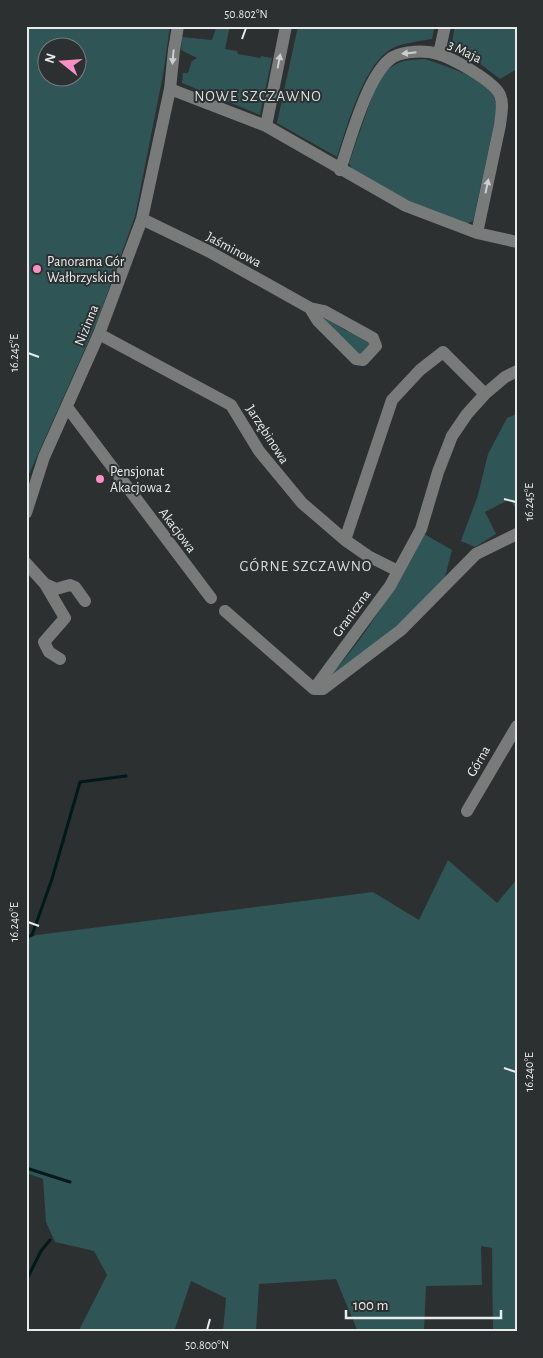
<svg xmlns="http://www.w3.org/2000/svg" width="543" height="1358" viewBox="0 0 543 1358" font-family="'Alegreya Sans',sans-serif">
<rect width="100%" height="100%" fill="#2c3030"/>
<!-- green -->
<path fill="#2f5557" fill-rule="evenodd" d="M 26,26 L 170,26 L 163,75 L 135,216 L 97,322 L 26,481 ZM 48,48 L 78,48 L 78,78 L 48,78 Z
M 208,26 L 230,26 L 225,49 L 237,51 L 238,54 L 260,58 L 261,56 L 272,58 L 260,115 L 182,83 L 183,73 L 188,73 L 192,61 L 197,58 L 181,50 L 182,37 L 212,40 L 216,28 Z
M 298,26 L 435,26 L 432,39 C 420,41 406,43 395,47 C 364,60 347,128 337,157 L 277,123 Z
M 455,26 L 517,26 L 517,69 L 500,79 L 479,63 L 451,47 Z
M 425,59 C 442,65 482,77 492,93 C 496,99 497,108 496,115 L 473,221 L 466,224 L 408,202 L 354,173 L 349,163 L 377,82 C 393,62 399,60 425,59 Z
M 322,316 L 346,331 L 350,329 L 368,342 L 370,347 L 365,355 L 356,353 Z
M 517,414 L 517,511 L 510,499 L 485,512 L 496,534 L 475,547 L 461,541 L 478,495 L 488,454 L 507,418 Z
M 424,534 L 452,550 L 445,577 L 393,631 L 324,682 C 366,639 395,586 424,534 Z
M 448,860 L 497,903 L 517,879 L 517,1332 L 493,1332 L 492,1248 L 481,1246 L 482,1285 L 426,1286 L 424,1332 L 358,1332 L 336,1279 L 259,1284 L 256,1332 L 223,1332 L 226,1298 L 191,1281 L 174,1332 L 78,1332 L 107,1275 L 94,1251 L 55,1242 L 46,1222 L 43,1179 L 29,1174 L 26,1179 L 26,938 L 37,935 L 373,892 L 419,920 Z"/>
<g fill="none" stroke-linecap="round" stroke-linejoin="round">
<!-- stream -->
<path stroke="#00191a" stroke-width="3" d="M 26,938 L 32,935 L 52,879 L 80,782 L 126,776
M 26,1168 L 70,1182
M 26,1281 L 41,1251 L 50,1240"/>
<!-- minor -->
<path stroke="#797b7b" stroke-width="12" d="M 439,54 L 445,26
M 170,89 L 266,126 L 406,206 L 477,233 L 517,242
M 266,126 L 286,26
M 340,170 C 350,141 368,72 393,57 C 404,51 425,50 438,54 C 452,58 494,81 500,95 C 504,104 501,115 500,125 L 477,233
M 142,219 L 210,252 L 310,308 L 324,311 L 373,338 L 376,346 L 363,360 L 356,359 L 318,321 L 310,308
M 99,334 L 231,405 L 259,451 L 302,503 L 345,540 L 368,556 L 398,571
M 67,407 L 211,598
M 26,513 L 44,457 L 99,334 L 142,219 L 170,89 L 174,50 L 178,26
M 345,540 L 392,400 L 420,370 L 443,352 L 485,394
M 26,563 L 45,584 L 65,618 L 44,642 L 49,652 L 60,659
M 45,584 L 56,589 L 70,585 L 75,587 L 85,601
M 225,611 L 314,689 L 390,586 L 421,529 L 438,472 L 452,436 L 467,414 L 485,394 L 505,377 L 517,371
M 314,689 L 323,689 L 401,630 L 476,554 L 517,534
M 467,811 L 517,726"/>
</g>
<!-- one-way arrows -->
<defs><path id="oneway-solid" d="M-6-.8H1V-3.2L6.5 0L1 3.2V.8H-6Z" transform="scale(1.25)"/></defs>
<g fill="#cccfcf">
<use href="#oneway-solid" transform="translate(409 53) rotate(174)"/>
<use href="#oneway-solid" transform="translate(173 57) rotate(95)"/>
<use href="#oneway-solid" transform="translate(279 61) rotate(-79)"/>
<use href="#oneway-solid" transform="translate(487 186) rotate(-78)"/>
</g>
<!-- ticks -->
<path fill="none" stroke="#e8ebeb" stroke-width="2" d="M 242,39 L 246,28M 28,353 L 39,357M 504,499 L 516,502M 28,922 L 39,926M 504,1068 L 516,1072M 207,1330 L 210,1319"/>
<!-- markers -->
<g fill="#fb8fc4" stroke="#2c3030" stroke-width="2">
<circle cx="37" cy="269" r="5"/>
<circle cx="100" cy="479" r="5"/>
</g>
<g text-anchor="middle" stroke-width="4" stroke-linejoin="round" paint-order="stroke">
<!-- street labels -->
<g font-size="14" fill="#e8ebeb" stroke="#2c3030">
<text transform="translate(465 51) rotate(26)" y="5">3 Maja</text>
<text transform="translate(234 249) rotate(28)" y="5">Jaśminowa</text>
<text transform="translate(86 325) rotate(-68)" y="5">Nizinna</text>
<text transform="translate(268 434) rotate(57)" y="5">Jarzębinowa</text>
<text transform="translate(178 530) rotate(53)" y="5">Akacjowa</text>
<text transform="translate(351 613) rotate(-54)" y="5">Graniczna</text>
<text transform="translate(478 761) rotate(-60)" y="5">Górna</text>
</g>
<!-- poi labels -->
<g font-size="14" fill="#e8ebeb" stroke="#2c3030" text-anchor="start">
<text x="47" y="266">Panorama Gór<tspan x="47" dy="16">Wałbrzyskich</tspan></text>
<text x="110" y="476">Pensjonat<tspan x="110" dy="16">Akacjowa 2</tspan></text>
</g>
<!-- neighbourhood labels -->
<g font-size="15" letter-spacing="1" fill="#d8dddd" stroke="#2c3030">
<text x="258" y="101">NOWE SZCZAWNO</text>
<text x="306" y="571">GÓRNE SZCZAWNO</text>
</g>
</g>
<!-- border -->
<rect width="543" height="1358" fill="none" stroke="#2c3030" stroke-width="55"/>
<!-- north arrow -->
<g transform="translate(62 62) rotate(287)"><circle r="24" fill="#2c3030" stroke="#777b7b"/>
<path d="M0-4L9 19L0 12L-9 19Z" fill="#fb8fc4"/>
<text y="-8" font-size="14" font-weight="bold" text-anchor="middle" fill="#e8ebeb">N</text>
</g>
<!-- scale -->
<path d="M346 1310v8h155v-8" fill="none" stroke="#e8ebeb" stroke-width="2.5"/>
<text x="353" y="1310" font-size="15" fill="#e8ebeb" stroke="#2c3030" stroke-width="4" paint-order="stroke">100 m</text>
<rect x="28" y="28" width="488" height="1302" fill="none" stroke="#e8ebeb" stroke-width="2"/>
<g font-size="12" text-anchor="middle" fill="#e8ebeb">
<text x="246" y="18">50.802°N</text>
<text transform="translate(14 353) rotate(-90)" y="4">16.245°E</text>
<text transform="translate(529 502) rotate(-90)" y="4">16.245°E</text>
<text transform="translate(14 922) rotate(-90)" y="4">16.240°E</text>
<text transform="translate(529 1072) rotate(-90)" y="4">16.240°E</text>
<text x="207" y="1349">50.800°N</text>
</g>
</svg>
